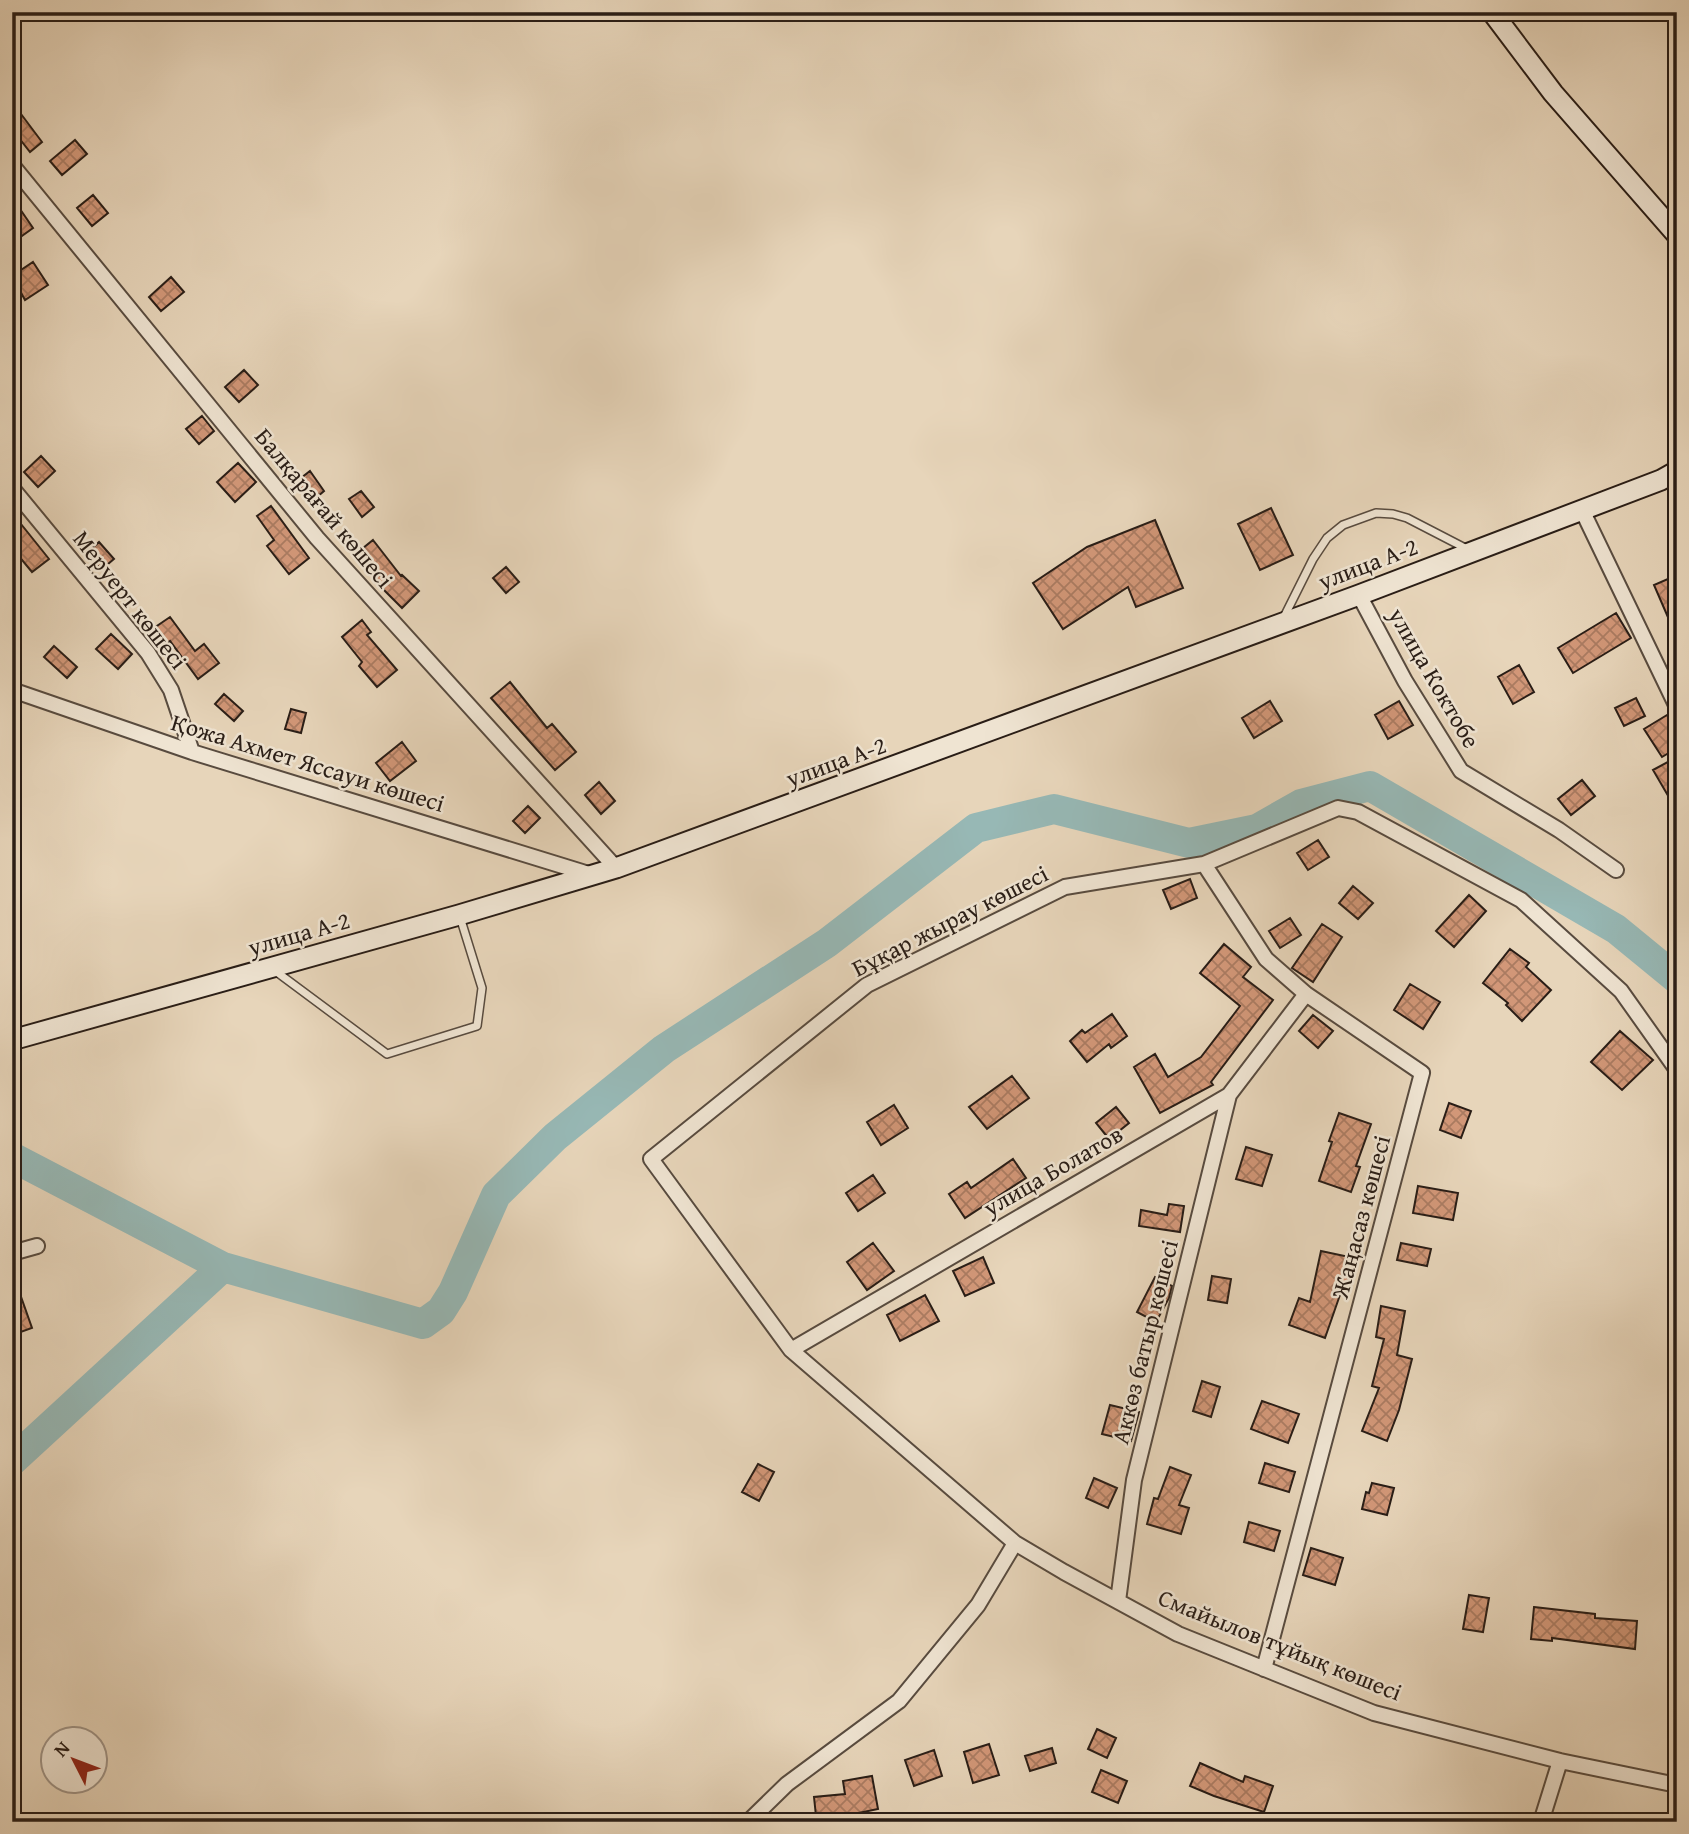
<svg xmlns="http://www.w3.org/2000/svg" width="1689" height="1834" viewBox="0 0 1689 1834" font-family="'Gentium Book Plus',serif">
<defs>
<pattern id="building-cross-hatch" width="8" height="8" patternUnits="userSpaceOnUse" patternTransform="scale(1.75)"><rect width="8" height="8" fill="#d29778"/><path d="M0 0l8 8M0 8l8-8" fill="none" stroke="#aa7b61"/></pattern>
</defs>
<rect width="100%" height="100%" fill="#e7d5ba"/>
<filter id="stains"><feTurbulence type="fractalNoise" baseFrequency=".00286" numOctaves="4"/><feColorMatrix values="0 0 0 0 .2 0 0 0 0 .09 0 0 0 0 .02 0 0 0 .5 -.17"/></filter>
<radialGradient id="worn" r=".72"><stop offset=".6" stop-color="#630" stop-opacity="0"/><stop offset="1" stop-color="#630" stop-opacity=".3"/></radialGradient>
<g fill="none" stroke-linecap="round" stroke-linejoin="round">
<!-- river -->
<path stroke="#97b8b5" stroke-width="30" d="M 12,1157 L 223,1267 L 423,1324 L 441,1311 L 453,1292 L 496,1195 L 555,1137 L 664,1049 L 827,943 L 976,828 L 1054,809 L 1189,843 L 1257,829 L 1301,804 L 1370,786 L 1616,929 L 1677,979
M 12,1461 L 223,1267"/>
</g>
<!-- building -->
<path fill="url(#building-cross-hatch)" stroke="#291d16" stroke-width="2" d="M 12,102 L 42,142 L 30,152 L 12,129 Z
M 75,140 L 87,154 L 62,175 L 50,161 Z
M 93,195 L 108,213 L 92,226 L 77,208 Z
M 20,209 L 33,228 L 12,243 L 12,215 Z
M 33,262 L 48,285 L 25,300 L 12,276 Z
M 171,277 L 184,292 L 161,311 L 149,297 Z
M 244,370 L 258,385 L 239,402 L 225,387 Z
M 202,416 L 214,431 L 199,444 L 186,429 Z
M 41,456 L 55,471 L 38,487 L 24,472 Z
M 238,463 L 256,482 L 235,502 L 217,482 Z
M 310,471 L 324,491 L 311,502 L 296,482 Z
M 361,491 L 374,507 L 362,517 L 349,499 Z
M 271,506 L 309,558 L 289,574 L 267,546 L 274,540 L 257,516 Z
M 1271,508 L 1293,555 L 1260,570 L 1238,524 Z
M 1155,520 L 1183,588 L 1136,607 L 1128,587 L 1063,629 L 1033,583 L 1087,547 Z
M 21,524 L 49,559 L 32,572 L 12,548 L 12,531 Z
M 373,540 L 401,576 L 402,575 L 419,591 L 402,608 L 385,591 L 357,553 Z
M 99,542 L 114,559 L 101,570 L 87,553 Z
M 506,567 L 519,582 L 506,593 L 493,578 Z
M 1677,575 L 1677,638 L 1654,585 Z
M 1616,613 L 1631,638 L 1573,673 L 1558,648 Z
M 170,617 L 195,651 L 204,644 L 219,663 L 198,679 L 170,641 L 163,646 L 151,630 Z
M 362,620 L 371,632 L 367,635 L 397,670 L 377,687 L 359,666 L 362,662 L 342,637 Z
M 111,634 L 132,654 L 118,669 L 96,649 Z
M 54,646 L 77,667 L 67,678 L 44,657 Z
M 1519,665 L 1534,692 L 1513,704 L 1498,677 Z
M 510,682 L 547,728 L 552,724 L 576,752 L 555,770 L 491,698 Z
M 224,694 L 243,711 L 234,721 L 215,704 Z
M 1636,698 L 1645,716 L 1624,726 L 1615,708 Z
M 1270,701 L 1282,721 L 1254,738 L 1242,718 Z
M 1399,701 L 1413,725 L 1388,739 L 1375,715 Z
M 291,709 L 306,713 L 301,733 L 285,729 Z
M 1667,715 L 1677,730 L 1677,748 L 1662,757 L 1644,729 Z
M 402,742 L 416,761 L 390,781 L 376,763 Z
M 1677,757 L 1677,811 L 1653,770 Z
M 1582,780 L 1595,796 L 1571,815 L 1558,799 Z
M 599,782 L 615,801 L 601,814 L 585,795 Z
M 528,806 L 540,818 L 525,833 L 513,821 Z
M 1318,840 L 1329,857 L 1308,870 L 1297,853 Z
M 1190,879 L 1197,898 L 1171,909 L 1163,890 Z
M 1353,886 L 1373,903 L 1358,919 L 1339,903 Z
M 1469,895 L 1486,911 L 1454,947 L 1436,931 Z
M 1290,918 L 1301,935 L 1280,948 L 1269,931 Z
M 1322,924 L 1342,937 L 1313,982 L 1292,968 Z
M 1224,944 L 1251,967 L 1243,977 L 1273,1000 L 1211,1082 L 1213,1085 L 1160,1113 L 1134,1067 L 1155,1054 L 1168,1077 L 1201,1057 L 1234,1014 L 1240,1006 L 1200,973 Z
M 1510,949 L 1529,963 L 1526,967 L 1551,990 L 1522,1021 L 1506,1005 L 1508,1003 L 1483,983 Z
M 1410,984 L 1440,1002 L 1423,1029 L 1394,1010 Z
M 1112,1014 L 1127,1036 L 1111,1048 L 1109,1044 L 1087,1062 L 1070,1041 L 1082,1030 L 1085,1033 Z
M 1313,1015 L 1333,1031 L 1318,1048 L 1299,1031 Z
M 1620,1031 L 1653,1060 L 1622,1090 L 1591,1062 Z
M 1012,1076 L 1029,1098 L 987,1129 L 969,1107 Z
M 1449,1103 L 1471,1111 L 1461,1138 L 1440,1130 Z
M 894,1105 L 908,1128 L 881,1145 L 867,1122 Z
M 1116,1107 L 1129,1123 L 1109,1139 L 1096,1123 Z
M 1339,1113 L 1371,1124 L 1356,1166 L 1360,1167 L 1351,1192 L 1319,1181 L 1332,1142 L 1329,1141 Z
M 1246,1147 L 1272,1155 L 1262,1186 L 1236,1179 Z
M 1013,1159 L 1026,1178 L 965,1218 L 949,1194 L 967,1182 L 971,1188 Z
M 873,1175 L 885,1193 L 858,1211 L 846,1193 Z
M 1418,1186 L 1458,1193 L 1453,1220 L 1413,1213 Z
M 1169,1204 L 1184,1206 L 1180,1232 L 1139,1226 L 1141,1210 L 1167,1215 Z
M 873,1243 L 894,1271 L 867,1290 L 847,1262 Z
M 1401,1243 L 1431,1249 L 1427,1266 L 1397,1260 Z
M 1321,1251 L 1354,1258 L 1347,1293 L 1341,1292 L 1325,1338 L 1289,1325 L 1299,1298 L 1310,1302 Z
M 983,1257 L 994,1283 L 965,1296 L 953,1271 Z
M 1212,1276 L 1231,1279 L 1227,1303 L 1208,1300 Z
M 12,1277 L 14,1277 L 32,1328 L 12,1335 Z
M 1155,1277 L 1172,1286 L 1169,1298 L 1156,1322 L 1137,1312 Z
M 925,1295 L 939,1321 L 900,1341 L 887,1315 Z
M 1381,1306 L 1405,1311 L 1397,1355 L 1412,1359 L 1399,1410 L 1387,1441 L 1362,1431 L 1379,1388 L 1372,1386 L 1384,1339 L 1376,1337 Z
M 1202,1381 L 1220,1387 L 1211,1417 L 1193,1411 Z
M 1262,1401 L 1299,1414 L 1288,1443 L 1251,1429 Z
M 1110,1405 L 1139,1412 L 1131,1441 L 1102,1434 Z
M 1265,1463 L 1295,1472 L 1289,1492 L 1259,1483 Z
M 758,1464 L 774,1472 L 759,1501 L 742,1492 Z
M 1170,1467 L 1191,1475 L 1179,1505 L 1189,1508 L 1181,1534 L 1147,1524 L 1154,1498 L 1158,1499 Z
M 1094,1478 L 1117,1488 L 1108,1508 L 1086,1498 Z
M 1372,1483 L 1394,1488 L 1387,1515 L 1362,1509 L 1366,1492 L 1369,1493 Z
M 1249,1522 L 1280,1531 L 1274,1551 L 1244,1542 Z
M 1311,1548 L 1343,1558 L 1335,1585 L 1303,1575 Z
M 1469,1595 L 1489,1598 L 1483,1632 L 1463,1629 Z
M 1534,1607 L 1595,1614 L 1595,1618 L 1637,1621 L 1635,1649 L 1552,1638 L 1552,1641 L 1531,1639 Z
M 1097,1729 L 1116,1738 L 1107,1758 L 1088,1749 Z
M 989,1744 L 999,1775 L 973,1783 L 964,1752 Z
M 1052,1748 L 1056,1763 L 1030,1771 L 1025,1756 Z
M 934,1750 L 942,1776 L 914,1786 L 905,1760 Z
M 1200,1763 L 1243,1782 L 1245,1776 L 1273,1786 L 1264,1812 L 1214,1796 L 1190,1786 Z
M 1101,1770 L 1127,1781 L 1118,1803 L 1092,1792 Z
M 872,1776 L 878,1809 L 849,1815 L 816,1816 L 814,1797 L 845,1794 L 843,1781 Z"/>
<g fill="none" stroke-linecap="round" stroke-linejoin="round">
<!-- lane casing -->
<g stroke="#584b3f" stroke-width="10">
<path id="lane" d="M 1283,619 L 1313,559 L 1327,538 L 1343,525 L 1376,513 L 1393,514 L 1407,518 L 1467,549
M 274,970 L 387,1054 L 477,1026 L 482,988 L 460,917"/>
</g>
<!-- street casing -->
<g stroke="#584b3f" stroke-width="18">
<path id="street" d="M 12,165 L 317,538 L 616,868
M 12,488 L 148,653 L 171,690 L 192,752
M 1582,510 L 1677,707
M 1359,595 L 1405,681 L 1461,771 L 1559,830 L 1616,870
M 12,690 L 192,752 L 592,875
M 1204,864 L 1266,959 L 1306,994 L 1422,1073 L 1264,1669
M 12,1253 L 37,1246
M 791,1350 L 1229,1095 L 1306,994
M 1015,1543 L 791,1350 L 651,1159 L 867,985 L 1065,887 L 1204,864 L 1338,808 L 1358,812 L 1521,900 L 1621,991 L 1677,1070
M 1118,1601 L 1134,1480 L 1229,1095
M 748,1822 L 787,1784 L 899,1701 L 978,1605 L 1015,1543 L 1064,1572 L 1178,1634 L 1374,1713 L 1560,1761 L 1677,1785
M 1541,1822 L 1560,1761"/>
</g>
<!-- secondary casing -->
<g stroke="#291d16" stroke-width="23">
<path id="secondary" d="M 1492,12 L 1553,93 L 1677,235
M 12,1040 L 459,915 L 616,868 L 1359,595 L 1661,480 L 1677,471"/>
</g>
<!-- lane -->
<use href="#lane" stroke="#efe4d2" stroke-width="7"/>
<!-- street -->
<use href="#street" stroke="#efe4d2" stroke-width="14"/>
<!-- secondary -->
<use href="#secondary" stroke="#efe4d2" stroke-width="19"/>
</g>
<g text-anchor="middle" stroke-width="5" stroke-linejoin="round" paint-order="stroke">
<!-- street labels -->
<g font-size="24" fill="#291d16" stroke="#efe4d2">
<text transform="translate(324 508) rotate(50)" y="8">Балқарағай көшесі</text>
<text transform="translate(1368 564) rotate(-21)" y="8">улица А-2</text>
<text transform="translate(130 600) rotate(52)" y="8">Меруерт көшесі</text>
<text transform="translate(1434 678) rotate(60)" y="8">улица Коктобе</text>
<text transform="translate(836 762) rotate(-20)" y="8">улица А-2</text>
<text transform="translate(308 763) rotate(17)" y="8">Қожа Ахмет Яссауи көшесі</text>
<text transform="translate(950 921) rotate(-27)" y="8">Бұқар жырау көшесі</text>
<text transform="translate(299 934) rotate(-16)" y="8">улица А-2</text>
<text transform="translate(1053 1171) rotate(-30)" y="8">улица Болатов</text>
<text transform="translate(1361 1217) rotate(-75)" y="8">Жаңасаз көшесі</text>
<text transform="translate(1145 1342) rotate(-76)" y="8">Аккөз батыр көшесі</text>
<text transform="translate(1280 1645) rotate(22)" y="8">Смайылов тұйық көшесі</text>
</g>
</g>
<!-- margin -->
<rect width="1689" height="1834" fill="none" stroke="#e7d5ba" stroke-width="42"/>
<rect x="14" y="14" width="1661" height="1806" fill="none" stroke="#291d16" stroke-width="3.5"/>
<rect x="21" y="21" width="1647" height="1792" fill="none" stroke="#291d16" stroke-width="2"/>
<!-- north arrow -->
<g transform="translate(74 1760) rotate(312)"><circle r="33" fill="#efe4d2" stroke="#a09487" stroke-width="2"/>
<path d="M0-5L12 26L0 18L-12 26Z" fill="#8f2418"/>
<text y="-10" font-size="19" font-weight="bold" text-anchor="middle" fill="#291d16">N</text>
</g>
<rect width="100%" height="100%" filter="url(#stains)"/>
<rect width="100%" height="100%" fill="url(#worn)"/>
</svg>
